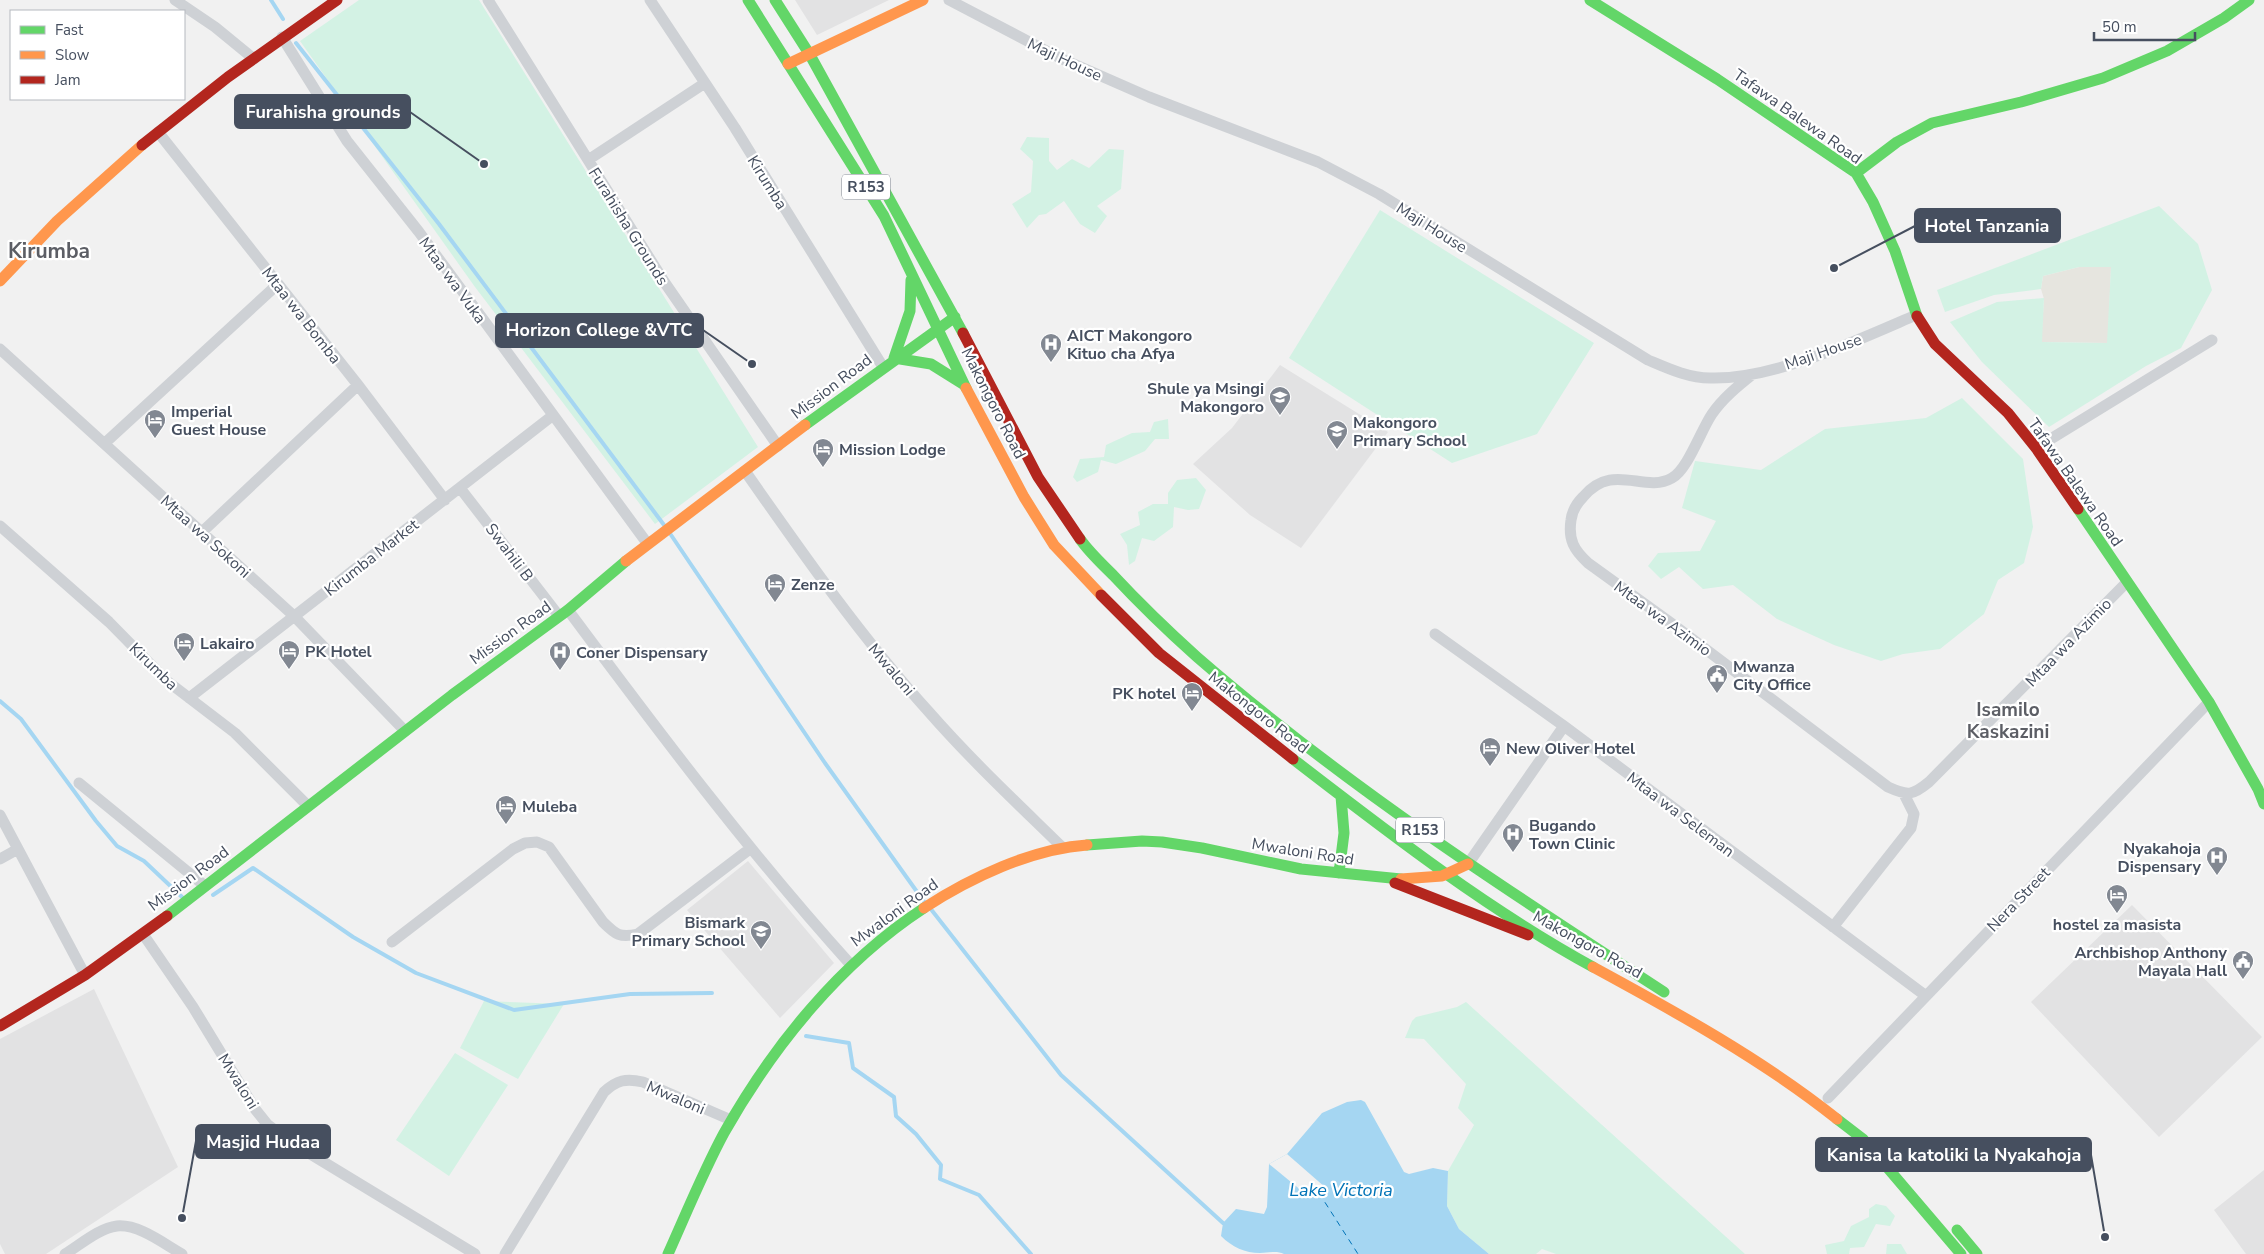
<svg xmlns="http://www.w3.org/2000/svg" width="2264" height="1254" viewBox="0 0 2264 1254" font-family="'Nunito Sans',sans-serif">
<rect width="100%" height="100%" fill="#f1f1f1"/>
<!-- commercial -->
<path fill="#e6e5df" d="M 2079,267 L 2111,267 L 2108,343 L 2041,342 L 2044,299 L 2041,289 L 2043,276 Z"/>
<!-- education -->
<path fill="#e2e2e3" d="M 795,0 L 889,0 L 817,35 Z
M 1280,365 L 1388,432 L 1301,548 L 1250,515 L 1193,464 L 1232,428 Z
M 748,861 L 834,963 L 780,1018 L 687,910 Z
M 2132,905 L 2262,1037 L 2159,1137 L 2031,1002 Z
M 94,989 L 178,1167 L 46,1254 L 5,1254 L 0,1244 L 0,1039 Z
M 2264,1170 L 2264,1254 L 2246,1254 L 2214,1210 Z"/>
<!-- green -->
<path fill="#d3f2e4" d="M 359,0 L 479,0 L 758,447 L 655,524 L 475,287 L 300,41 Z
M 1027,137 L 1049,138 L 1049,161 L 1057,170 L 1072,159 L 1089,168 L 1109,149 L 1124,150 L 1121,189 L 1097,206 L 1107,216 L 1095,233 L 1080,224 L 1064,201 L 1046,214 L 1039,215 L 1027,228 L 1012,204 L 1031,192 L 1033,161 L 1020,149 Z
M 2159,206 L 2198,244 L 2212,290 L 2181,348 L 2146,366 L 2049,427 L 1982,362 L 1950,322 L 1997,302 L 2044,298 L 2042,342 L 2107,343 L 2111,267 L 2079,267 L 2043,276 L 2041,289 L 1994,295 L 1945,312 L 1937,290 Z
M 1380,210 L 1594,343 L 1537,434 L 1452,463 L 1289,358 Z
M 1962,398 L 2023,459 L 2033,527 L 2024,563 L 1998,580 L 1984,614 L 1940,649 L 1903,654 L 1881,661 L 1834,645 L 1777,619 L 1733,585 L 1703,589 L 1679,567 L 1661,579 L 1648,566 L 1658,553 L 1700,551 L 1716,521 L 1682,508 L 1695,461 L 1761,470 L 1825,429 L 1926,418 Z
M 1168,419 L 1169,439 L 1155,439 L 1145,451 L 1116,464 L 1101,460 L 1098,472 L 1077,482 L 1073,477 L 1080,459 L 1104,457 L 1106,445 L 1132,433 L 1150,432 L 1154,422 Z
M 1196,478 L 1206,490 L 1199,509 L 1188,510 L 1174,507 L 1173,527 L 1154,541 L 1142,538 L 1135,561 L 1129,565 L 1127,545 L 1120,534 L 1140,525 L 1138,512 L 1153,504 L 1168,504 L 1168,493 L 1177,480 Z
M 484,1001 L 564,1004 L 518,1079 L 460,1048 Z
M 1466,1002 L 1745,1254 L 1556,1254 L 1542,1249 L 1536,1254 L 1489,1254 L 1459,1229 L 1447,1206 L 1448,1171 L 1474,1125 L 1458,1108 L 1466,1084 L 1424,1039 L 1405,1038 L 1412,1021 L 1416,1017 L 1457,1007 Z
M 455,1053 L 508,1085 L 449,1176 L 396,1140 Z
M 1876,1204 L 1886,1206 L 1895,1216 L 1890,1226 L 1876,1224 L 1864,1247 L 1850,1248 L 1849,1254 L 1827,1254 L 1825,1245 L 1844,1241 L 1851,1226 L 1869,1217 L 1869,1209 Z
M 1887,1244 L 1901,1244 L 1907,1254 L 1886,1254 Z"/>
<!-- water -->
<path fill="#a5d6f2" d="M 1361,1100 L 1365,1102 L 1404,1172 L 1409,1174 L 1433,1168 L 1448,1171 L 1447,1206 L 1459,1229 L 1489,1254 L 1284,1254 C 1276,1250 1269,1253 1260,1253 C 1245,1253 1232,1247 1221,1236 L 1223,1223 L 1236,1209 L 1264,1214 L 1267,1207 L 1269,1164 L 1287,1154 L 1322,1113 L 1347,1102 Z"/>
<!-- pier -->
<path fill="#f1f1f1" d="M 1287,1154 L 1326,1188 L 1308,1196 L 1269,1164 Z"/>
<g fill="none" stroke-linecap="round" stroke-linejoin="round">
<!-- stream -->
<path stroke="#a5d6f2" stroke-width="4" d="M 271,0 L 283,19
M 296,43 L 439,224 L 664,525
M 669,532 L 825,763 L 925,903
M 0,701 L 21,719 L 96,821 L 117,846 L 144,861 L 182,897
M 213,895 L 253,868 L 353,937 L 416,973 L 514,1010 L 630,994 L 712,993
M 930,908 L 1061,1075 L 1223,1223
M 806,1036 L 849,1043 L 853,1068 L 894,1097 L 896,1116 L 916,1134 L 941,1165 L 940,1179 L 979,1195 L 1031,1254"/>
<!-- ferry -->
<path stroke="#0173b7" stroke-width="1" stroke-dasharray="6 5" stroke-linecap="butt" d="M 1319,1193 L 1358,1254"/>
<!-- street -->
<path stroke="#ced1d5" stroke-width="11" d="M 175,0 L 215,27 L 254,59
M 488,0 L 665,283 L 778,446
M 650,0 L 735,128 L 883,367
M 949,0 L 1060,58 L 1149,97 L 1318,162 L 1379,194 L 1648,360 C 1667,368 1688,378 1710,378 C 1773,380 1858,340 1916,315
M 282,37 L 347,141 L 419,232 L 647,543
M 158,132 L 358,385 L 445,500
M 588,160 L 705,83
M 0,349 L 294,616 L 405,731
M 1753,374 C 1738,386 1723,398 1712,414 C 1701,430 1688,469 1672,478 C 1644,494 1613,461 1583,497 C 1577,503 1572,512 1571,520 C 1568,540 1574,550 1588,563 L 1671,623 L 1888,787 C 1908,796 1912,796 1929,782 L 2127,582
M 105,443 L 278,284
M 2036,448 L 2212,340
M 745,471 C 803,554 861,637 929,712 C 971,760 1017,803 1062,847
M 460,488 L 559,616
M 0,526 L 109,622 L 167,681 L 235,733 L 308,806
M 202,532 L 358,385
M 568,610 C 658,731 749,852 851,965
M 1435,634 L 1564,726 L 1926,996
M 189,698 L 552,416
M 79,783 L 205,886
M 0,815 L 85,975
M 0,859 L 18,849
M 1468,864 L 1564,726
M 1833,927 L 1911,828 L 1914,814 L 1904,794
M 143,934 L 193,1007 L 255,1109 L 267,1124 L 289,1141 L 475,1254
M 392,942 L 513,849 L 525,843 L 537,842 L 549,847 L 603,922 C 616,935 620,938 638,934 L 751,848
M 1828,1098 L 2209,702
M 65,1254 C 80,1245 99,1228 117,1226 C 139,1224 164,1244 182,1254
M 505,1254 L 604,1092 C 617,1080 626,1078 643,1082 L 731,1120"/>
<!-- fast -->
<path stroke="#63d668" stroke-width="11" d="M 748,0 L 884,216 L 966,388
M 775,0 L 810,55 L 963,333
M 1590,0 L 1717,79 L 1856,173 L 1873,202 L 1895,251 L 1917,316
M 1856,173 L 1897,142 L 1932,123 L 2021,102 L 2103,78 L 2167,51 L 2224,18 L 2249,0
M 911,280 L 910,311 L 894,358 L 931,364 L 963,384
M 805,425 L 955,317
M 2078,509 L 2209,702 L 2258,789 L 2264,804
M 1080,539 C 1089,552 1102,564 1113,575 C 1140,604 1168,631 1197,657 C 1342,783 1503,888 1664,992
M 1293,759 C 1389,833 1487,909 1593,967
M 1087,845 L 1142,841 L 1162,842 L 1202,848 L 1301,869 L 1401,879
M 1339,873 L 1344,833 L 1341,796
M 167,916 L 452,695 L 568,610 L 626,561
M 1837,1119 L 1863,1139 L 1961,1254
M 1957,1230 L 1977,1254
M 668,1254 C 686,1214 703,1172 724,1133 C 773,1046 840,963 924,908"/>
<!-- slow -->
<path stroke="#ff974d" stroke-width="11" d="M 788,64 L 923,0
M 0,281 L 57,221 L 142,145
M 966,388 L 1024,497 L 1054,545 L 1101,595
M 626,561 L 805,425
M 1401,879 L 1442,876 L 1468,864
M 924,908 C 970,878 1031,849 1087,845
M 1593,967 C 1676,1012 1763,1060 1837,1119"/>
<!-- jam -->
<path stroke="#b3261e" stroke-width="11" d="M 142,145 L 228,77 L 337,0
M 1917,316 L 1935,344 L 2008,413 L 2036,448 L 2078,509
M 963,333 L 1038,477 L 1080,539
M 1101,595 L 1159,653 L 1293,759
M 1395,883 L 1528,935
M 0,1026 L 85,975 L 167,916"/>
</g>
<!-- icons -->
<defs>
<g id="hospital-pin" transform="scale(1.125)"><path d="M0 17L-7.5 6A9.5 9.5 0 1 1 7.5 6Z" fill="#828892" stroke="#fff"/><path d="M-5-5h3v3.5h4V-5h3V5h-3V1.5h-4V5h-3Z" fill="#fff"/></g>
<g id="school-pin" transform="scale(1.125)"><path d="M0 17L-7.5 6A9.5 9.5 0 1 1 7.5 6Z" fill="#828892" stroke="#fff"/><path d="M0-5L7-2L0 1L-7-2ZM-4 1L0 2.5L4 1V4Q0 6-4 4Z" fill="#fff"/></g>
<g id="hotel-pin" transform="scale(1.125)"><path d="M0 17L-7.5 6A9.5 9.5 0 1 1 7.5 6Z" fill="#828892" stroke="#fff"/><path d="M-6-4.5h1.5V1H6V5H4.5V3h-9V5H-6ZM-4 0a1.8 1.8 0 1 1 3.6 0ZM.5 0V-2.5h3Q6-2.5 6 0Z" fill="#fff"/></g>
<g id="civic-pin" transform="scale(1.125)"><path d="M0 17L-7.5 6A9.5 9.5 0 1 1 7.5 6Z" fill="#828892" stroke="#fff"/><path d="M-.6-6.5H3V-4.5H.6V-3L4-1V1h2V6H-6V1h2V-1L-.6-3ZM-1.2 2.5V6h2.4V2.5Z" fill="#fff"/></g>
</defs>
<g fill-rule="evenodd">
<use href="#hospital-pin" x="1051" y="344"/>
<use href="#school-pin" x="1280" y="397"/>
<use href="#hotel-pin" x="155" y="420"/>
<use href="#school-pin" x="1337" y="431"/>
<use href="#hotel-pin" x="823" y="449"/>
<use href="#hotel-pin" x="775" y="584"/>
<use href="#hotel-pin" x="184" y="643"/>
<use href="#hotel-pin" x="289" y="651"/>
<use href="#hospital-pin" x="560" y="652"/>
<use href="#civic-pin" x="1717" y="675"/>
<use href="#hotel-pin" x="1192" y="693"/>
<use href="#hotel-pin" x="1490" y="748"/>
<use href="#hotel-pin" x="506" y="806"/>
<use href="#hospital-pin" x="1513" y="834"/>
<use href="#hospital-pin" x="2217" y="857"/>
<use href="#hotel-pin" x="2117" y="895"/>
<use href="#school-pin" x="761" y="931"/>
<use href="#civic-pin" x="2243" y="961"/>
</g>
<g text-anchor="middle" stroke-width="4.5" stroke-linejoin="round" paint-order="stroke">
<!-- shield labels -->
<g fill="#fff" stroke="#7e848f" stroke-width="1">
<rect x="842" y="174.5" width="48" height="25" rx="4"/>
<rect x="1396" y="817.5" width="48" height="25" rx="4"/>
</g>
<g font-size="15" font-weight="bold" fill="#464f5f">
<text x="866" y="192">R153</text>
<text x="1420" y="835">R153</text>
</g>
<!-- street labels -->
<g font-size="16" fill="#464f5f" stroke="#fff">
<text transform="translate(1065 59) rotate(25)" y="6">Maji House</text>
<text transform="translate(1798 116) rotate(35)" y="6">Tafawa Balewa Road</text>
<text transform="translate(768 182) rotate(58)" y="6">Kirumba</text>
<text transform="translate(629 226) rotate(58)" y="6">Furahisha Grounds</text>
<text transform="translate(1432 227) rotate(32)" y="6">Maji House</text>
<text transform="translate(453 280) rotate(54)" y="6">Mtaa wa Vuka</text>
<text transform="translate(302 315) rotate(52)" y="6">Mtaa wa Bomba</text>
<text transform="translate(1823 351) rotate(-19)" y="6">Maji House</text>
<text transform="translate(831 386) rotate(-37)" y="6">Mission Road</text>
<text transform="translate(994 403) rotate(63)" y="6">Makongoro Road</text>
<text transform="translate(2076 482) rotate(55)" y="6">Tafawa Balewa Road</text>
<text transform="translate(206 536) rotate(42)" y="6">Mtaa wa Sokoni</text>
<text transform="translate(510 552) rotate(53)" y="6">Swahili B</text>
<text transform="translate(371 557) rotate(-38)" y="6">Kirumba Market</text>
<text transform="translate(1663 618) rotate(36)" y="6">Mtaa wa Azimio</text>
<text transform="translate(510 632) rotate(-36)" y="6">Mission Road</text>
<text transform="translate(2068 642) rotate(-46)" y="6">Mtaa wa Azimio</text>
<text transform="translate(154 666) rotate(44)" y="6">Kirumba</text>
<text transform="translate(892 669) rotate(50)" y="6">Mwaloni</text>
<text transform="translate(1259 712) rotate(38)" y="6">Makongoro Road</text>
<text transform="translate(1681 814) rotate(37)" y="6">Mtaa wa Seleman</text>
<text transform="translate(1303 851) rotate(9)" y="6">Mwaloni Road</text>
<text transform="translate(188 878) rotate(-37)" y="6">Mission Road</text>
<text transform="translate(2018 899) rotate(-46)" y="6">Nera Street</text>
<text transform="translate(894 912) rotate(-36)" y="6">Mwaloni Road</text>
<text transform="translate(1588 944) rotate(29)" y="6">Makongoro Road</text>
<text transform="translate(239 1081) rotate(58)" y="6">Mwaloni</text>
<text transform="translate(676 1097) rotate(23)" y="6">Mwaloni</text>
</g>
<!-- poi labels -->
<g font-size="16" font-weight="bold" fill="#464f5f" stroke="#fff" text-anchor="start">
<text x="1067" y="341">AICT Makongoro<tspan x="1067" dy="18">Kituo cha Afya</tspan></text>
<text x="1264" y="394" text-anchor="end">Shule ya Msingi<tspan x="1264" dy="18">Makongoro</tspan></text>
<text x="171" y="417">Imperial<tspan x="171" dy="18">Guest House</tspan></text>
<text x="1353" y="428">Makongoro<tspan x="1353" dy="18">Primary School</tspan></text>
<text x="839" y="455">Mission Lodge</text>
<text x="791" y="590">Zenze</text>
<text x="200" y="649">Lakairo</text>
<text x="305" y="657">PK Hotel</text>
<text x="576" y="658">Coner Dispensary</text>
<text x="1733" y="672">Mwanza<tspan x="1733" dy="18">City Office</tspan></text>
<text x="1176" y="699" text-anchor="end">PK hotel</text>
<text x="1506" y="754">New Oliver Hotel</text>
<text x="522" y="812">Muleba</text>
<text x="1529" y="831">Bugando<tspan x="1529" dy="18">Town Clinic</tspan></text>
<text x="2201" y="854" text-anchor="end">Nyakahoja<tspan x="2201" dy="18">Dispensary</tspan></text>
<text x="745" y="928" text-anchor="end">Bismark<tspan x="745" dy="18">Primary School</tspan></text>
<text x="2117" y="930" text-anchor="middle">hostel za masista</text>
<text x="2227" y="958" text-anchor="end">Archbishop Anthony<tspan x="2227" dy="18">Mayala Hall</tspan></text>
</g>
<!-- water labels -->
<g font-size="18" font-style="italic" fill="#0173b7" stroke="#fff">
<text x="1341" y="1196">Lake Victoria</text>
</g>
<!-- quarter labels -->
<g font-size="19" font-weight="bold" fill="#5c5e65" stroke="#fff">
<text x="2008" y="716">Isamilo<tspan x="2008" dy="22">Kaskazini</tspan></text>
</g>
<!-- district labels -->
<g font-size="21" font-weight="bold" fill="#5c5e65" stroke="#fff">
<text x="49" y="258">Kirumba</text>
</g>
</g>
<!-- callouts -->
<path fill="none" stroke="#464f5f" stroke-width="2" d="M484 164L410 112M1834 268L1915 226M752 364L703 330M182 1218L196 1141M2105 1237L2091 1155"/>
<g fill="#464f5f" stroke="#fff" stroke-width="2">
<circle cx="484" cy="164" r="5"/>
<circle cx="1834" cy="268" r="5"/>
<circle cx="752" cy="364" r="5"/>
<circle cx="182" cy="1218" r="5"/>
<circle cx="2105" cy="1237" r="5"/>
</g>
<g fill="#464f5f" stroke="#464f5f" stroke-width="2">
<rect x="235" y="95" width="175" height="33" rx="5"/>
<rect x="1915" y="209" width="145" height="33" rx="5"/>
<rect x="496" y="314" width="207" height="33" rx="5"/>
<rect x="196" y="1125" width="134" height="33" rx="5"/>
<rect x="1816" y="1138" width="275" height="33" rx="5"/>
</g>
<g font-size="18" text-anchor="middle" font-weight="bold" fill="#fff">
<text x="323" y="118">Furahisha grounds</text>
<text x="1987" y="232">Hotel Tanzania</text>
<text x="599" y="336">Horizon College &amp;VTC</text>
<text x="263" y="1148">Masjid Hudaa</text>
<text x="1954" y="1161">Kanisa la katoliki la Nyakahoja</text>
</g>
<!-- legend -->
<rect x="10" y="10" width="175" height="90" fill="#ffffff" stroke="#b5b9bf"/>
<rect x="20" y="26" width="25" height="8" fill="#63d668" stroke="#b5b9bf"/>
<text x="55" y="35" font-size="15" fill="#464f5f">Fast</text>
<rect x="20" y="51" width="25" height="8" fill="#ff974d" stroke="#b5b9bf"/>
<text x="55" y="60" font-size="15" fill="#464f5f">Slow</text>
<rect x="20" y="76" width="25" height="8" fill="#b3261e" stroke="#b5b9bf"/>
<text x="55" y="85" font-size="15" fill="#464f5f">Jam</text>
<!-- scale -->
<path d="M2094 32v8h101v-8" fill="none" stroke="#464f5f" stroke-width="2.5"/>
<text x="2102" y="32" font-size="15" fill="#464f5f" stroke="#ffffff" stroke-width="4" paint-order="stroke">50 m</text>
</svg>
